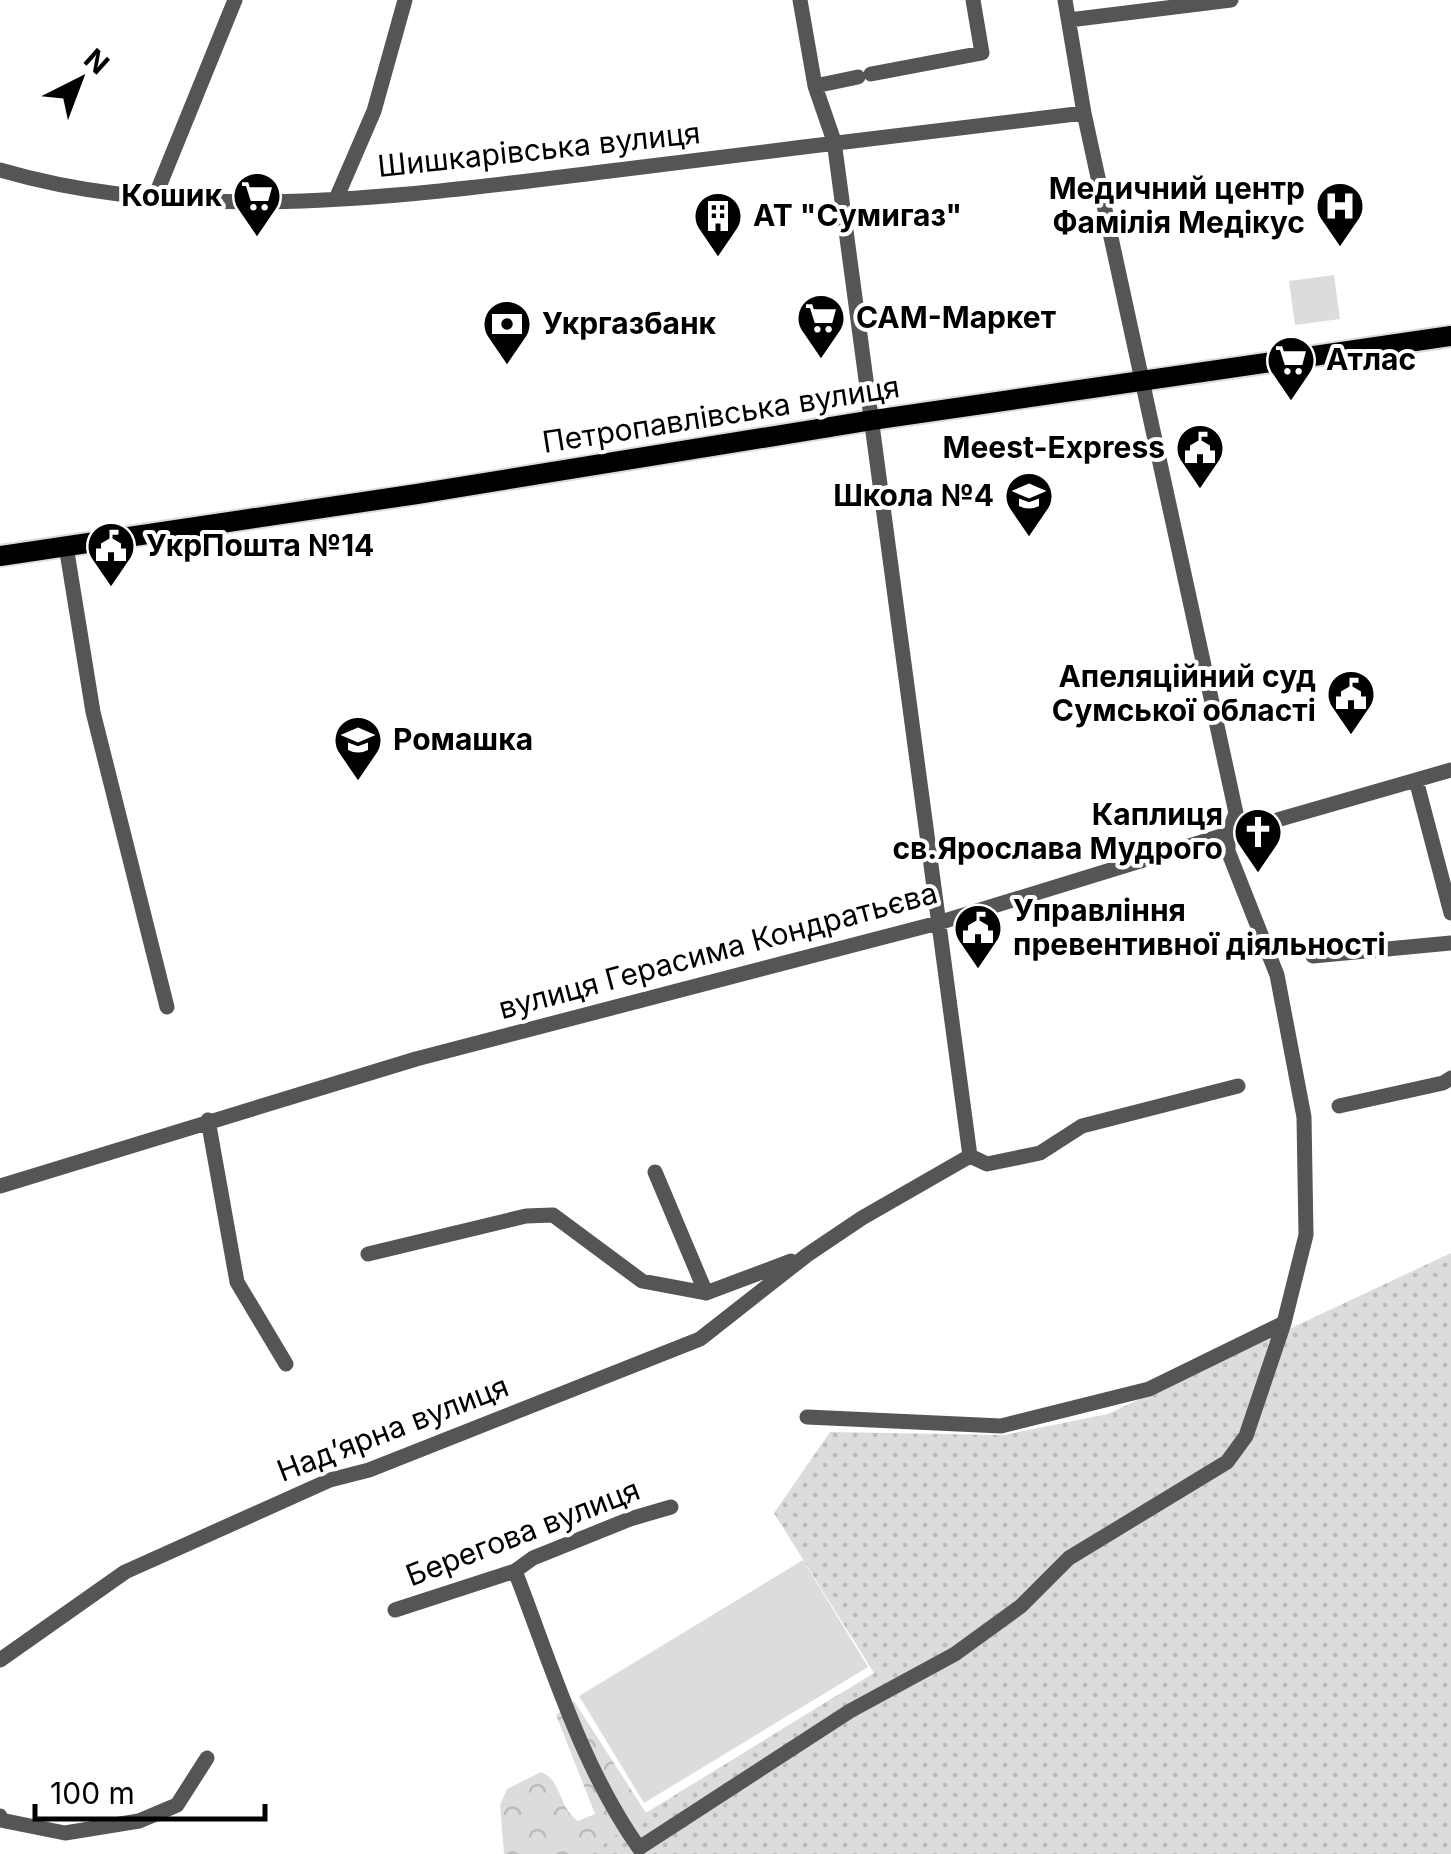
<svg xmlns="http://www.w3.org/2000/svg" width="1451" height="1854" viewBox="0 0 1451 1854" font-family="Inter,sans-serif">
<defs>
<pattern id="forest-crowns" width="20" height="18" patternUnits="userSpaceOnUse" patternTransform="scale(2.5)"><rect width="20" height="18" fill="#dcdcdc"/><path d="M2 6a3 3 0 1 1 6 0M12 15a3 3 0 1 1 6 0" fill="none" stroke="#bbb"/></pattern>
<pattern id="park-dots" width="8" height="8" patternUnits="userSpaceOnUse" patternTransform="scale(2.5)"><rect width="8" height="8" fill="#dcdcdc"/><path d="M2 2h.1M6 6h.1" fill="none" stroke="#bbb" stroke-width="1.8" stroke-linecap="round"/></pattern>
</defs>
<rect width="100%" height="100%" fill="#fff"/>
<!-- grass -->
<path fill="#dcdcdc" d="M 1334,275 L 1340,319 L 1295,325 L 1289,281 Z
M 803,1560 L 868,1667 L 644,1803 L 579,1696 Z"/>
<!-- forest -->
<path fill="url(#forest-crowns)" d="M 841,1693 L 769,1854 L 504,1854 L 500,1805 L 507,1789 L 541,1772 C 563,1781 558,1808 578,1821 L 595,1814 L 556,1715 L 574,1701 L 646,1813 Z"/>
<!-- park -->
<path fill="url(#park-dots)" d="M 1451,1253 L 1451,1854 L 591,1854 L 646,1813 L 874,1673 L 774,1513 L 830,1432 L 1004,1435 L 1108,1414 Z"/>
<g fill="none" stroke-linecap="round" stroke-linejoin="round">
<!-- major casing -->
<g stroke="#dbdbdb" stroke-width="24">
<path id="major" d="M 0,556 L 417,494 L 873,420 L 1451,336"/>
</g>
<!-- minor -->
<path stroke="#555" stroke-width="15" d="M 800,0 L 815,86 L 834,141 L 970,1156 L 987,1164 L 1040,1153 L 1082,1126 L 1238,1086
M 1069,20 L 1231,0
M 871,74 L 982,53 L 973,0
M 815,86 L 858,77
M 0,170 C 194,227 413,195 610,171 C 768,152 926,131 1084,113
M 154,199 L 235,0
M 336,199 L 374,111 L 405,0
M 66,546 L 93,712 L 167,1007
M 1416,780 L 1451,913
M 1313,956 L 1451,943
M 1339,1106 L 1443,1083 L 1451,1078
M 208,1120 L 237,1282 L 286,1364
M 655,1172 L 706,1293
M 0,1186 L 416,1059 L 938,923 L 1228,834 L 1451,770
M 368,1254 L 526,1216 L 553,1215 L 642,1281 L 706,1293 L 791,1261
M 807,1417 L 1001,1426 L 1149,1389 L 1284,1323 L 1306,1235 L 1304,1117 L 1277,975 L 1228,851 L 1228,834 L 1236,813 L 1084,113 L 1065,0
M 515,1571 C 551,1664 581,1766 639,1848 L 850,1711 L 955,1654 L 1021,1606 L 1069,1558 L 1227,1462 L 1246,1436 L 1284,1323
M 395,1610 L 515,1571 L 533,1558 L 630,1519 L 671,1507
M 0,1660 L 125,1572 L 330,1480 L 369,1470 L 700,1339 L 807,1255 L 862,1218 L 970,1156
M 0,1816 L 1,1820 L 65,1833 L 139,1821 L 177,1805 L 207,1758"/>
<!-- major -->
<use href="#major" stroke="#000" stroke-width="20"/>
</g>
<!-- icons -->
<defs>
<g id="supermarket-pin" transform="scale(2.5)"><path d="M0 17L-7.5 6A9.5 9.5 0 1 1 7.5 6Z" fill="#000" stroke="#fff"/><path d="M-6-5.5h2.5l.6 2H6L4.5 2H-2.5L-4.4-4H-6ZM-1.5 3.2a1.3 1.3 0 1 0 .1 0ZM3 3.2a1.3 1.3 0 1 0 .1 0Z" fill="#fff"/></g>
<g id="hospital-pin" transform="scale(2.5)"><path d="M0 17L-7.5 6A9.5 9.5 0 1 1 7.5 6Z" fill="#000" stroke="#fff"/><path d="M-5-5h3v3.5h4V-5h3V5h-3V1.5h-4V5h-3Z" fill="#fff"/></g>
<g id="building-pin" transform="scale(2.5)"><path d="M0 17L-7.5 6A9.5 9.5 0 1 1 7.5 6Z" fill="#000" stroke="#fff"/><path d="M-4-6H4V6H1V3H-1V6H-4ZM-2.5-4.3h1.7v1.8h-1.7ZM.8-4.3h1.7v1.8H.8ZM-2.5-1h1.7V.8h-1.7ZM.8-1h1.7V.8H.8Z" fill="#fff"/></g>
<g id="bank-pin" transform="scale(2.5)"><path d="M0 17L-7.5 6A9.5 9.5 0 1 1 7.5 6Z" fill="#000" stroke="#fff"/><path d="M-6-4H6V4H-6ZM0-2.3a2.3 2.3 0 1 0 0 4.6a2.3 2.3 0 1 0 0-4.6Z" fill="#fff"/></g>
<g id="civic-pin" transform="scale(2.5)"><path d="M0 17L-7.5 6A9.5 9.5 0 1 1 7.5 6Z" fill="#000" stroke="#fff"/><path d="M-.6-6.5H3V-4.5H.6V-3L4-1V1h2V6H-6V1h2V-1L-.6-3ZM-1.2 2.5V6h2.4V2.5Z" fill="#fff"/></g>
<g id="school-pin" transform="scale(2.5)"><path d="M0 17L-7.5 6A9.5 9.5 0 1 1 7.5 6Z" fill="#000" stroke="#fff"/><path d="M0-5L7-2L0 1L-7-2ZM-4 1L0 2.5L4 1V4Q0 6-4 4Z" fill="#fff"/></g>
<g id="church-pin" transform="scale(2.5)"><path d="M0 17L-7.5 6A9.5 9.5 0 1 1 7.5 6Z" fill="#000" stroke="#fff"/><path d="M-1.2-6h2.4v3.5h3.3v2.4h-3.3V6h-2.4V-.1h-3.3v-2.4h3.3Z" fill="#fff"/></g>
</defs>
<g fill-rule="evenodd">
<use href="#supermarket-pin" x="257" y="196"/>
<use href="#hospital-pin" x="1340" y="206"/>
<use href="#building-pin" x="718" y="216"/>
<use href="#supermarket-pin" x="821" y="318"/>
<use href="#bank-pin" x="507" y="324"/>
<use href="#supermarket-pin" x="1291" y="360"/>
<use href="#civic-pin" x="1200" y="448"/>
<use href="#school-pin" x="1029" y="496"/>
<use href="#civic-pin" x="111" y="546"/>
<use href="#civic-pin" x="1351" y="694"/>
<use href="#school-pin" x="358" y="740"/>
<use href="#church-pin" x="1258" y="832"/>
<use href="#civic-pin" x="978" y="928"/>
</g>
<g text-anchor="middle" stroke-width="8" stroke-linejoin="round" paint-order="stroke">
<!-- street labels -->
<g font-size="30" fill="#000" stroke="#fff">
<text transform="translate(539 150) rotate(-6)" y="10">Шишкарівська вулиця</text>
<text transform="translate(721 415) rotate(-9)" y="10">Петропавлівська вулиця</text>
<text transform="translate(718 951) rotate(-15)" y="10">вулиця Герасима Кондратьєва</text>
<text transform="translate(393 1429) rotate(-21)" y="10">Надʼярна вулиця</text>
<text transform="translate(523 1533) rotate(-21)" y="10">Берегова вулиця</text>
</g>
<!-- poi labels -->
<g font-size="30" font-weight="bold" fill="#000" stroke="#fff" text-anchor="start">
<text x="1305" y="199" text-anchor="end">Медичний центр<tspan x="1305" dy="34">Фамілія Медікус</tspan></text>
<text x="222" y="206" text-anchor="end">Кошик</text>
<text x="753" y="226">АТ "Сумигаз"</text>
<text x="856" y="328">САМ-Маркет</text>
<text x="542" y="334">Укргазбанк</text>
<text x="1326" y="370">Атлас</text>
<text x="1165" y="458" text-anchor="end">Meest-Express</text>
<text x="994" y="506" text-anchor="end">Школа №4</text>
<text x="146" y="556">УкрПошта №14</text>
<text x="1316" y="687" text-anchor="end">Апеляційний суд<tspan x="1316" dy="34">Сумської області</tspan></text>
<text x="393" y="750">Ромашка</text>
<text x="1223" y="825" text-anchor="end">Каплиця<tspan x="1223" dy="34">св.Ярослава Мудрого</tspan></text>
<text x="1013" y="921">Управління<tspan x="1013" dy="34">превентивної діяльності</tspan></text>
</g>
</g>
<!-- north arrow -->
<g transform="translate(80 80) rotate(42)" stroke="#ffffff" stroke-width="8" paint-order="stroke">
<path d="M0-8L18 38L0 25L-18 38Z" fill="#000000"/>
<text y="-15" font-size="28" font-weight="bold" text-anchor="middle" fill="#000000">N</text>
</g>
<!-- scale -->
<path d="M35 1804v15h230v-15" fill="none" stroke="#000000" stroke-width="5"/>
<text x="50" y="1804" font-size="30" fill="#000000" stroke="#ffffff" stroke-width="8" paint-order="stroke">100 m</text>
</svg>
